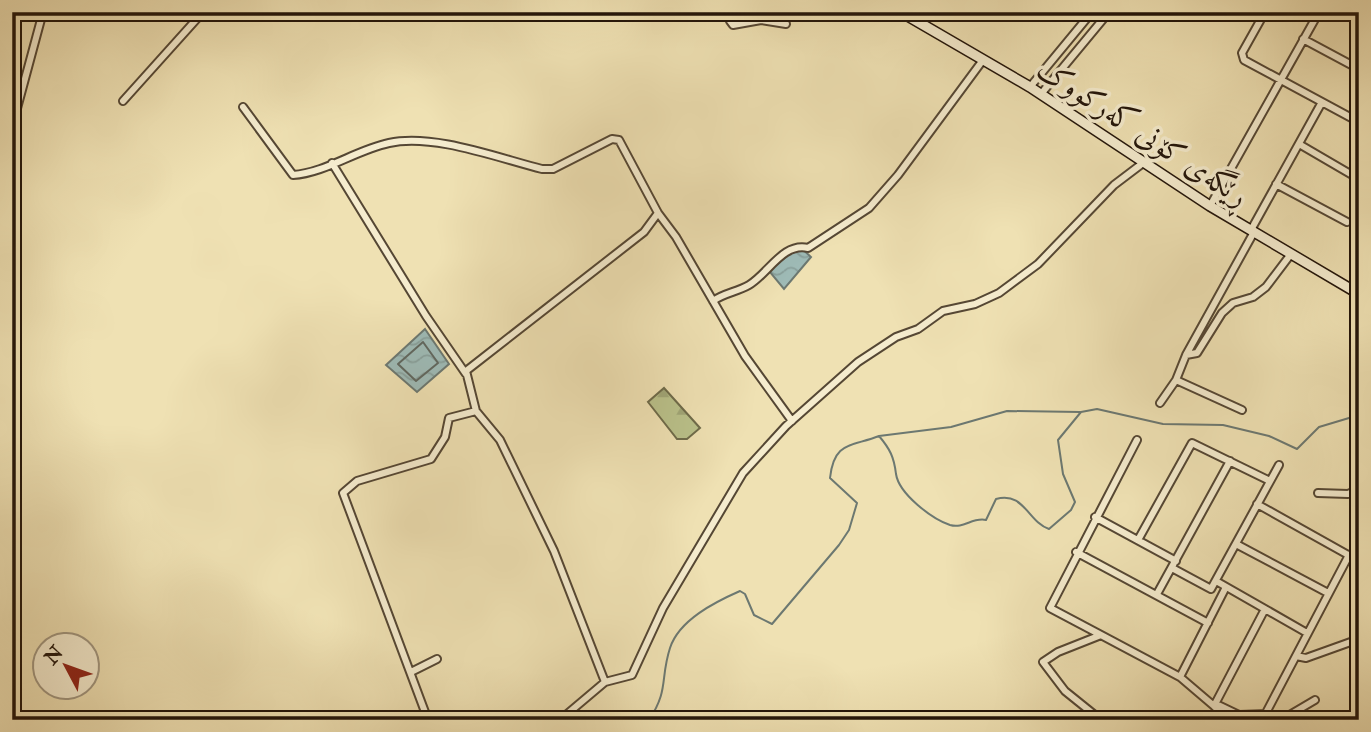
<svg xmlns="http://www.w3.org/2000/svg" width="1371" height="732" viewBox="0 0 1371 732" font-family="'IM FELL Double Pica',Amiri,serif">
<defs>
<pattern id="forest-firs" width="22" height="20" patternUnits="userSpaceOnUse" patternTransform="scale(1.75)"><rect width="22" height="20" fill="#bac28b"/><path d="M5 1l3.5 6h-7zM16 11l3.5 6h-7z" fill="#a0a677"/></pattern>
<pattern id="water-waves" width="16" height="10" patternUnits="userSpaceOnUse" patternTransform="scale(1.75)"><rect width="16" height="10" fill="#9ebbb7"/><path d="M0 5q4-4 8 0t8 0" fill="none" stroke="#88a09c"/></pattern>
</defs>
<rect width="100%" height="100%" fill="#efe1b3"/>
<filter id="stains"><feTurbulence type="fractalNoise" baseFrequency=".00286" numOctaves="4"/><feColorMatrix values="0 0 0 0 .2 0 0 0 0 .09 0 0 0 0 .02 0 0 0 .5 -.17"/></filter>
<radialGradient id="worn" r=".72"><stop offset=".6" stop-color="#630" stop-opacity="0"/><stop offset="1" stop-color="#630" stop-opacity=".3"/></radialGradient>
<!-- forest -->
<path fill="url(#forest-firs)" stroke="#6e6b4a" stroke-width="2" d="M 664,388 L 700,428 L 687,439 L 677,439 L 648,402 Z"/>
<!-- water -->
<path fill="url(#water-waves)" stroke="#6c7871" stroke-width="2" d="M 799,246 L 811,257 L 784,289 L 769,271 Z
M 425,329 L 449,364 L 417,392 L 386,365 Z"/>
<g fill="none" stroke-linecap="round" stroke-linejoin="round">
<!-- shore -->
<path stroke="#606860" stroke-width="2" d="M 423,342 L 438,363 L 416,381 L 398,364 Z"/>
<!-- stream -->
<path stroke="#6c7871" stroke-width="2" d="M 879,436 L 951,427 L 1007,411 L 1080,412
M 649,720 C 669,690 660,679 670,648 C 679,620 715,602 740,591 L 745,594 L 754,615 L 772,624 L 839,545 L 849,530 L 857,503 L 830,478 C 834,441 851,447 879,436 C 890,449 894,457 896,474 C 899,494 932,519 950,525 C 964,529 972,517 986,520 L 996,499 C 1024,491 1028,522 1049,529 L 1071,510 L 1075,502 L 1063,474 L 1058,440 L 1081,412 L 1097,409 L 1163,424 L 1223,425 L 1269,436 L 1297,449 L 1319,427 L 1359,415"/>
<!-- street casing -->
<g stroke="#554734" stroke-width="10">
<path id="street" d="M 734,12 L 730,21 L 733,25 L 761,20 L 786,24
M 1265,12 L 1242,53 L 1244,60 L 1359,122
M 1352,12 L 1359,16
M 1303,39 L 1359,69
M 1030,87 L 1092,12
M 1041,94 L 1109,12
M 123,101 L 203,12
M 243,107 L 293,175 C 325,173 356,150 389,143 C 433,133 498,158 542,169 L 553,169 L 612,139 L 619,140 L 658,213 L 644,232 L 466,371 L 476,411
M 12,127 L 43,12
M 1299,144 L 1359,179
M 332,163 L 426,316 L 466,374
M 1276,184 L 1347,222
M 1210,206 L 1319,12
M 658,213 L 676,237 L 745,356 L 792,421
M 1251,230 L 1322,102
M 713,301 C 724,293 737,292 749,285 C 768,274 783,242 808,248 L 869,208 L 898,175 L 983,60
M 1186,355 L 1197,353 L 1222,313 L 1233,303 L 1253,297 L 1266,287 L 1291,254
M 1160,403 L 1176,380
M 1242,410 L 1176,380 L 1186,355 L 1254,232
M 1318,493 L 1348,494 L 1359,489
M 1257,504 L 1359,561
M 1095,517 L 1176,561
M 1138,540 L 1192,443 L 1270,481
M 1236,544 L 1328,593
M 1076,552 L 1208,623
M 1172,568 L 1211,589 L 1279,465
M 1216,581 L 1307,633
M 1226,587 L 1180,677 L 1214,706 L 1265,609
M 1157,594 L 1230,461
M 1101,635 L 1050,608 L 1137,440
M 1296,656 L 1306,658 L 1359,639
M 411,672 L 437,659
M 1216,704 L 1239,715 L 1268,714
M 1214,706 L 1229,720
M 428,720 L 343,493 L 357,481 L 431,459 L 445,437 L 449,418 L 476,411 L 500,440 L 554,551 L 605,682
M 560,720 L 605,682 L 632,675 L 663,608 L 743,473 L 786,426 L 858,362 L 896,337 L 918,329 L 943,311 L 975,304 L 999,293 L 1038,264 L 1114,185 L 1143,163
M 1101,720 L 1065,691 L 1043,662 L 1058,652 L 1101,635 L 1180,677
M 1270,720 L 1267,711 L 1349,555
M 1281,720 L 1315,700"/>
</g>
<!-- secondary casing -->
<g stroke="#221409" stroke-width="12">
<path id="secondary" d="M 901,12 L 1030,87 L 1210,206 L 1359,294"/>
</g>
<!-- street -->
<use href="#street" stroke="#f5ecce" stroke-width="6"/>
<!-- secondary -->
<use href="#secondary" stroke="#f5ecce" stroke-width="9"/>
</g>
<g text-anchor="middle" stroke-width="7" stroke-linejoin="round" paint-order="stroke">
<!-- street labels -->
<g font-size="30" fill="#221409" stroke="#f5ecce">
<text transform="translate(1143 132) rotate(33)" y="10">ڕێگەی کۆنی کەرکووک</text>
</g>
</g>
<!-- margin -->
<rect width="1371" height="732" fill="none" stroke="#efe1b3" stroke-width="42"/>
<rect x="14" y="14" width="1343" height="704" fill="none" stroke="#221409" stroke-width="3.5"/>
<rect x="21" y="21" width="1329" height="690" fill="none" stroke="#221409" stroke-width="2"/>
<!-- north arrow -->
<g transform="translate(66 666) rotate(311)"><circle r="33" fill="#f5ecce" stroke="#a1967f" stroke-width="2"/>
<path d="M0-5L12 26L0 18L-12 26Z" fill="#8f2418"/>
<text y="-10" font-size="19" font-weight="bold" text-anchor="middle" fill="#221409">N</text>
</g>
<rect width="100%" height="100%" filter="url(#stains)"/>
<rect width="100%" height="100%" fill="url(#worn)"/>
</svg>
